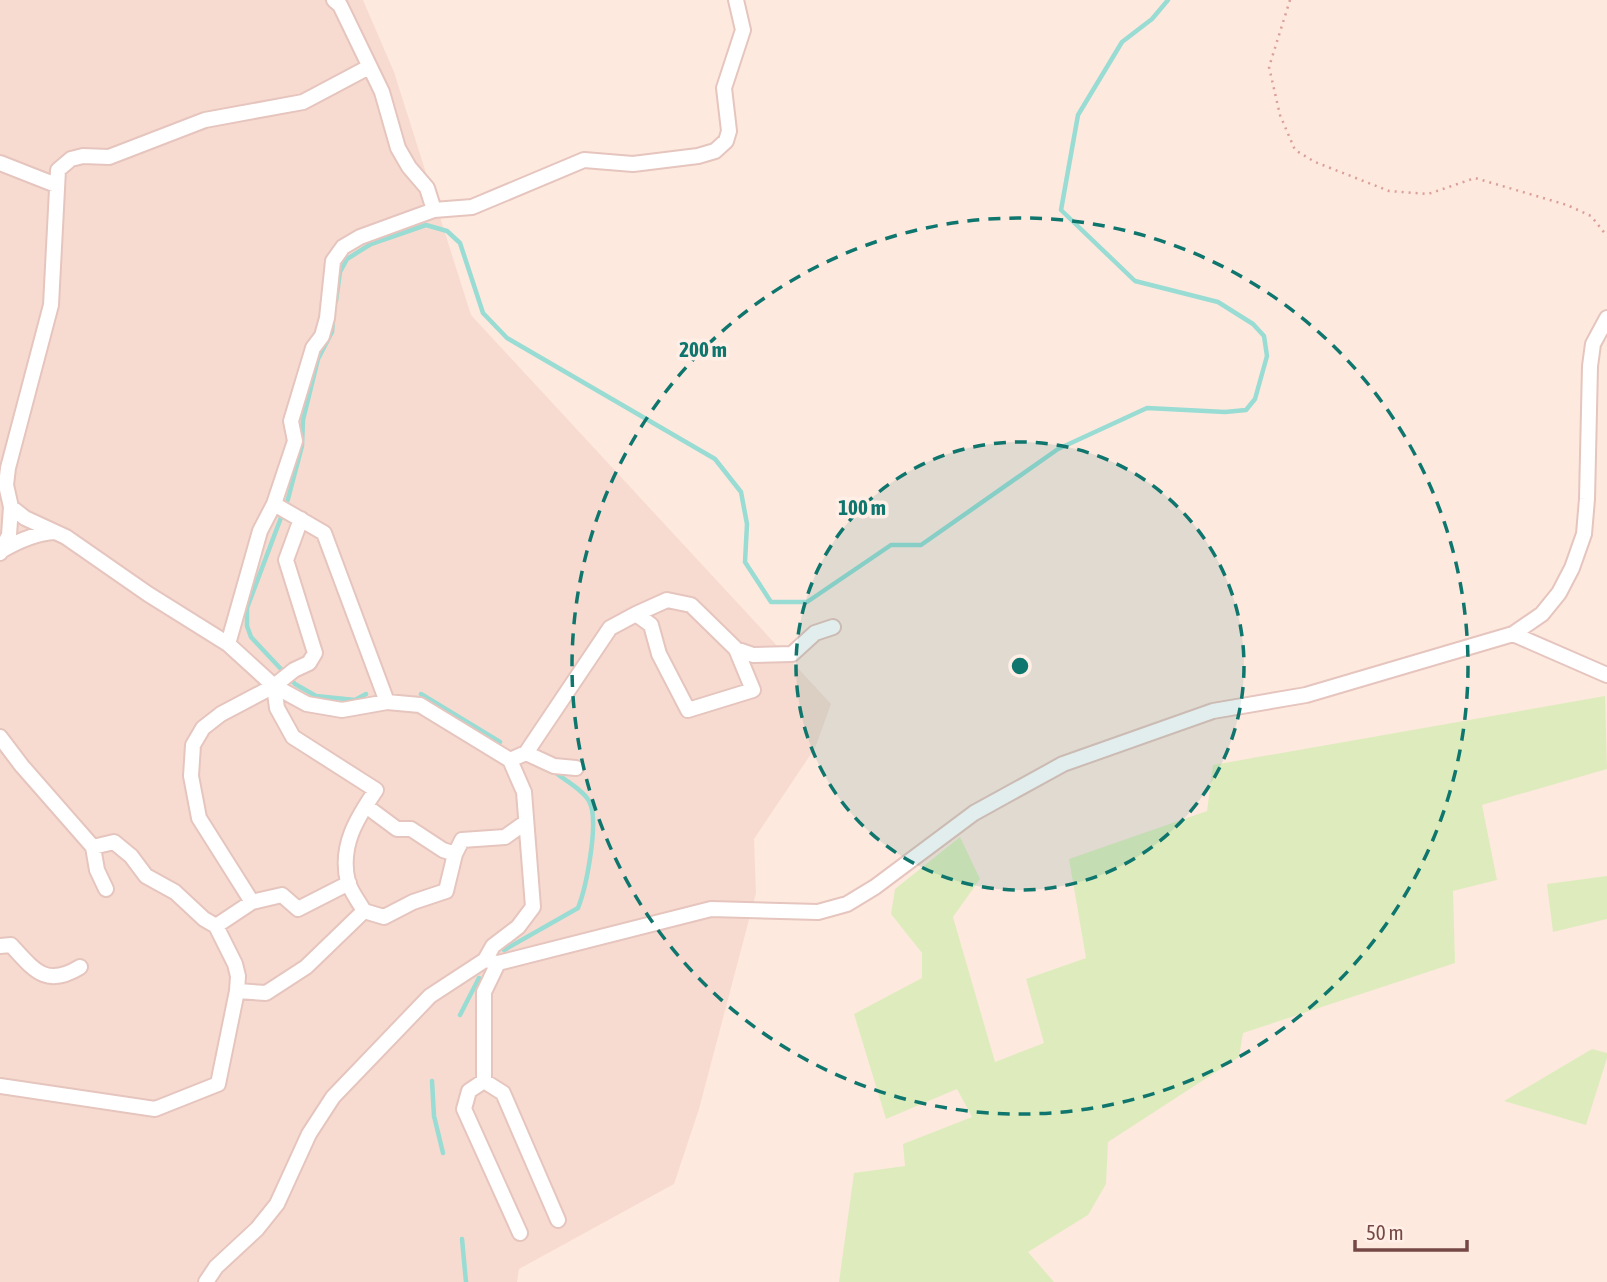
<svg xmlns="http://www.w3.org/2000/svg" width="1607" height="1282" viewBox="0 0 1607 1282" font-family="'Asap Condensed',sans-serif">
<rect width="100%" height="100%" fill="#fee9df"/>
<!-- residential -->
<path fill="#f8dbd0" d="M 0,0 L 363,0 L 394,72 L 471,315 L 831,704 L 815,748 L 754,839 L 756,893 L 699,1109 L 674,1184 L 519,1269 L 517,1282 L 0,1282 Z"/>
<!-- green -->
<path fill="#deecbd" d="M 1605,696 L 1607,769 L 1482,805 L 1497,880 L 1453,891 L 1455,963 L 1243,1033 L 1239,1057 L 1108,1142 L 1106,1184 L 1088,1215 L 1028,1252 L 1054,1282 L 839,1282 L 854,1173 L 905,1166 L 903,1144 L 972,1117 L 957,1089 L 886,1119 L 854,1014 L 922,978 L 922,953 L 891,914 L 895,889 L 960,837 L 980,879 L 953,917 L 995,1062 L 1044,1043 L 1026,979 L 1086,958 L 1069,859 L 1207,811 L 1213,765 Z
M 1607,876 L 1607,919 L 1553,932 L 1547,884 Z
M 1592,1049 L 1607,1053 L 1607,1058 L 1586,1125 L 1504,1101 Z"/>
<g fill="none" stroke-linecap="round" stroke-linejoin="round">
<!-- stream -->
<path stroke="#98dcd3" stroke-width="4.5" d="M 336,301 L 340,272 L 347,259 L 371,244 L 426,225 L 447,231 L 460,243 L 483,313 L 507,338 L 715,459 L 741,492 L 747,524 L 745,562 L 771,602 L 807,602 L 891,545 L 921,545 L 1058,449 L 1147,408 L 1225,412 L 1246,410 L 1255,399 L 1267,356 L 1264,336 L 1253,324 L 1218,302 L 1135,281 L 1061,210 L 1078,115 L 1122,42 L 1152,19 L 1168,0
M 333,320 L 332,332 L 318,359 L 303,420 L 302,446 L 288,499 L 247,608 L 247,626 L 251,637 L 295,684 L 316,696 L 355,700 L 366,694
M 421,694 L 500,742
M 504,950 L 578,908 C 586,888 600,820 589,801 C 583,790 566,781 556,773
M 460,1015 L 479,978
M 432,1081 L 434,1116 L 443,1153
M 462,1239 L 466,1282"/>
<!-- minor casing -->
<g stroke="#e5c5be" stroke-width="18">
<path id="minor" d="M 334,0 L 340,5 L 382,92 L 398,148 L 409,167 L 427,188 L 434,210
M 0,163 L 56,185
M 274,504 L 324,533 L 387,702
M 11,507 L 25,518 L 66,537 L 148,594 L 228,644 L 274,686 L 307,704 L 342,710 L 387,702 L 420,705 L 510,760 L 524,792 L 533,907 L 518,927 L 493,946 L 485,960 L 430,996 L 333,1097 L 309,1134 L 277,1204 L 257,1229 L 216,1267 L 206,1282
M 1,551 C 18,541 35,533 55,532
M 0,553 L 9,535 L 11,507 L 6,485 L 8,468 L 51,305 L 58,170 L 71,159 L 83,156 L 109,157 L 205,120 L 303,102 L 369,67
M 636,614 L 651,625 L 659,654 L 688,710 L 753,690 L 736,649
M 1513,634 L 1607,675
M 228,644 L 260,531 L 274,504 L 295,441 L 291,421 L 313,348 L 322,336 L 327,318 L 333,261 L 343,247 L 360,237 L 434,210 L 472,207 L 584,160 L 633,164 L 698,156 L 715,151 L 726,141 L 729,131 L 724,88 L 743,30 L 736,0
M 274,686 L 277,708 L 293,737 L 376,790 C 357,818 339,846 348,882 C 351,892 359,902 364,911 L 384,917 L 413,902 L 446,891 L 455,854 L 462,840 L 505,837 L 526,822
M 0,737 L 22,766 L 93,847 L 114,842 L 131,856 L 146,876 L 175,892 L 204,919 L 216,926
M 526,753 L 554,766 L 576,768
M 510,760 L 526,753 L 610,628 L 636,614 L 667,600 L 691,605 L 736,649 L 753,655 L 792,654 L 815,633 L 833,627
M 366,806 L 397,829 L 411,829 L 443,850 L 455,854
M 93,847 L 97,870 L 106,889
M 252,902 L 282,895 L 298,909 L 349,883
M 0,946 L 11,945 C 34,970 46,988 80,967
M 485,960 L 498,963 L 711,909 L 818,912 L 847,904 L 875,887 L 974,813 L 1063,764 L 1213,711 L 1306,695 L 1513,634 L 1542,614 L 1559,593 L 1572,568 L 1584,534 L 1587,499 L 1590,366 L 1593,344 L 1607,318
M 237,991 L 266,993 L 306,967 L 364,911
M 484,1081 L 484,992 L 498,963
M 0,1086 L 155,1109 L 218,1084 L 237,991 L 238,976 L 235,964 L 216,926 L 252,902 L 199,818 L 191,776 L 193,745 L 203,728 L 221,714 L 274,686 L 294,670 L 309,663 L 315,653 L 286,560 L 301,519
M 520,1233 L 464,1109 L 469,1091 L 484,1081 L 503,1093 L 558,1220"/>
</g>
<!-- path -->
<path stroke="#da9f98" stroke-width="2.5" stroke-dasharray="2 5" stroke-linecap="butt" d="M 1290,0 L 1269,67 L 1280,115 L 1295,150 L 1315,162 L 1389,191 L 1428,194 L 1475,178 L 1567,205 L 1591,216 L 1607,236"/>
<!-- minor -->
<use href="#minor" stroke="#fff" stroke-width="14"/>
</g>
<!-- distance rings -->
<circle cx="1020" cy="666" r="224" fill="#0f766e" fill-opacity=".12"/>
<g fill="none" stroke="#0f766e" stroke-width="3.5" stroke-dasharray="12 9">
<circle cx="1020" cy="666" r="224"/>
<circle cx="1020" cy="666" r="448"/>
</g>
<circle cx="1020" cy="666" r="10" fill="#0f766e" stroke="#ffefe7" stroke-width="3.5"/>
<g font-size="21" text-anchor="middle" font-weight="bold" fill="#0f766e" stroke="#ffefe7" stroke-width="7" stroke-linejoin="round" paint-order="stroke">
<text x="703" y="357">200 m</text>
<text x="862" y="515">100 m</text>
</g>
<!-- scale -->
<path d="M1355 1240v10h112v-10" fill="none" stroke="#764845" stroke-width="3.5"/>
<text x="1366" y="1240" font-size="21" fill="#764845" stroke="#ffefe7" stroke-width="5" paint-order="stroke">50 m</text>
</svg>
